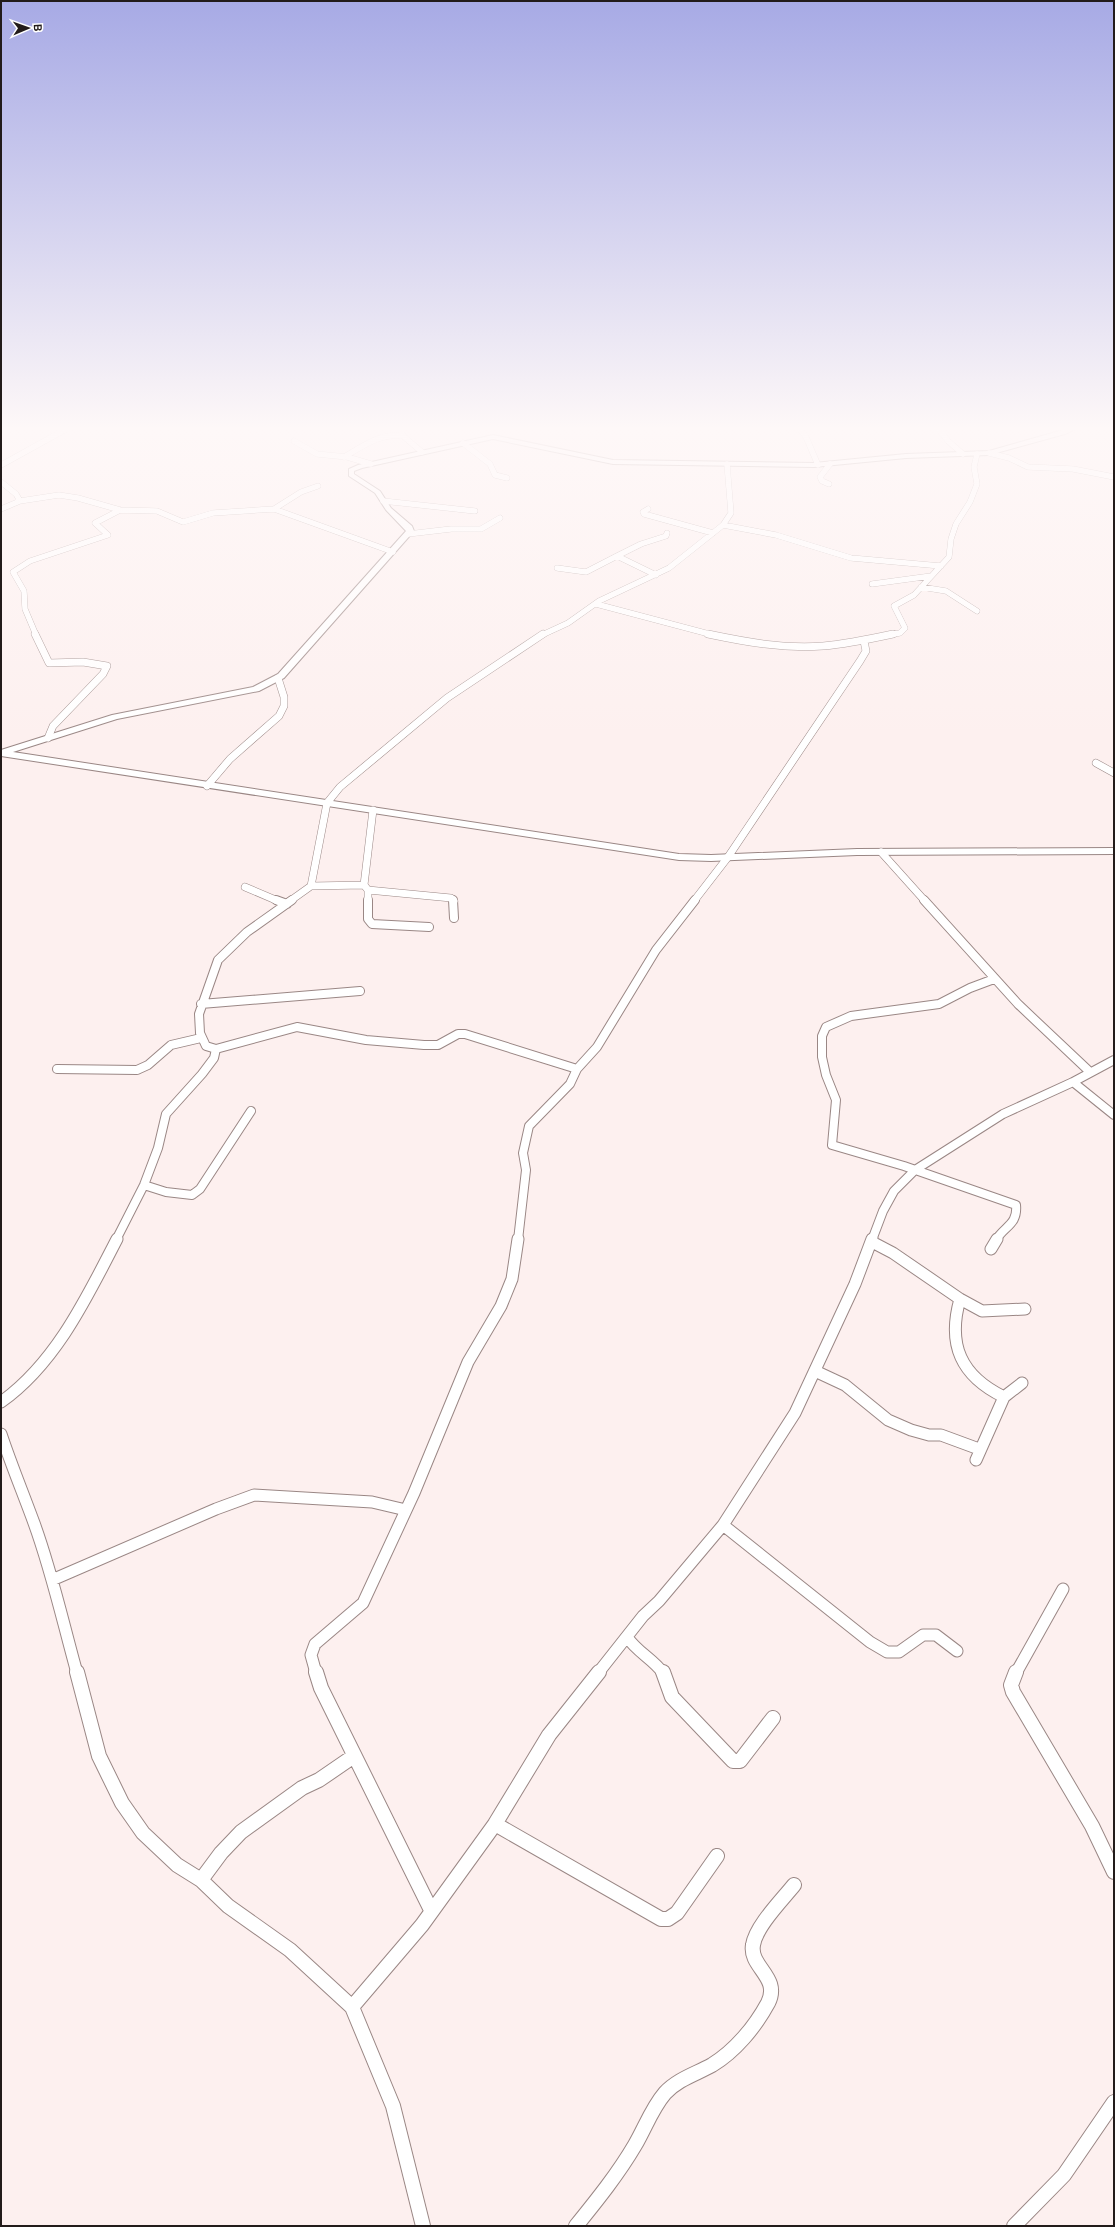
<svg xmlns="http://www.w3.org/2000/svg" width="1115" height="2227" viewBox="0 0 1115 2227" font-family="'Public Sans',sans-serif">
<rect width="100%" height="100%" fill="#fdf0ef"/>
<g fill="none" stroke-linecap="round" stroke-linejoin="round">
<!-- minor-far4 casing -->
<g stroke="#9a8785" stroke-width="6">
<path id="minor-far4" d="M 400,428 L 403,436 L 422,452
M 799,428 L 806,437 L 818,465
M 938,428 L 948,441 L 963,454
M 294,441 L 317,454 L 347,457 L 371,464
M 463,443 L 490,464 L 495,475 L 507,478
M 989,453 L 1009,458 L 1028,467 L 1073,469 L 1114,477
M 344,457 C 363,446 380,433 403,436
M 1,465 L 68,428
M 1,482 L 16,494 L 20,501
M 829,484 L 822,481 L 820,477 L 830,464
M 383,501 L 475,511
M 1,509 L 20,501 L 59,495 L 78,498 L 120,510 L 157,511 L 183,522 L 213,513 L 274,509 L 393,552
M 274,509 L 301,492 L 318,486
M 648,509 L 643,512 L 644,514 L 713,533
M 723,525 L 776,535 L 851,558 L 941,566
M 408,534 L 451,529 L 481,529 L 500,518
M 617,556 L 641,544 L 666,536 L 667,533
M 557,568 L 586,572 L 617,556 L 656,575
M 872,584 L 931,576
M 921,587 L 946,591 L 977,611
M 596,604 L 713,635
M 36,635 L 25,609 L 24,591 L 13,572 L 30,561 L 108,535 L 95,523 L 120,510
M 542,635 L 568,623 L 599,601 L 669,568 L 723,525 L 731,513 L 727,464
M 888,635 L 900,633 L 905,628 L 894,606 L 914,595 L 949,557 L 951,539 L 956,524 L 970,502 L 977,484 L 974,467 L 977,454"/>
</g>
<!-- minor-far3 casing -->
<g stroke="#9a8785" stroke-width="8">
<path id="minor-far3" d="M 35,634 L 49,663 L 83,662 L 107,666 L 103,674 L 53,726 L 48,738
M 708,634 C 746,642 784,649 823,646 C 847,644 870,639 893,634
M 1096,763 L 1114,773
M 207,786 L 230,759 L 279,716 L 284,706 L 284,697 L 278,678
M 881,852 L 925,901
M 364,885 L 373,810
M 311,886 L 364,885 L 368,890 L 368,901
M 245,887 L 278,901
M 368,890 L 451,898 L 454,901
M 290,901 L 311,886 L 327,803 L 340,787 L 447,698 L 543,634
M 694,901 L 728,857 L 860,661 L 866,651 L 864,641"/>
</g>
<!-- minor-far2 casing -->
<g stroke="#9a8785" stroke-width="10">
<path id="minor-far2" d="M 276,900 L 287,904
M 292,900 L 247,932 L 218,960 L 199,1014 L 200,1033 L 206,1046 L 216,1049 L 297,1027 L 366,1040 L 424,1045 L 438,1045 L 458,1034 L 465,1034 L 577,1069
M 368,900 L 368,919 L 372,924 L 429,927
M 453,900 L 454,918
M 924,900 L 1018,1004 L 1090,1072
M 994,979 L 970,988 L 939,1004 L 851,1016 L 826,1027 L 822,1036 L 822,1057 L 826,1075 L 836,1100 L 832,1145 L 904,1166 L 1016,1205 C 1018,1225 1004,1226 996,1240
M 201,1004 L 360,991
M 57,1069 L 137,1070 L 148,1065 L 171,1045 L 201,1038
M 1073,1082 L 1114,1115
M 144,1185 L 166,1192 L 192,1195 L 200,1189 L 251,1111
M 116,1240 L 144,1185 L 158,1148 L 166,1114 L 202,1074 L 214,1058 L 216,1049
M 518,1240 L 526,1170 L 523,1153 L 529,1126 L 570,1084 L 577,1069 L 597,1047 L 656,950 L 695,900
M 872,1240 L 883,1211 L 894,1191 L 915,1170 L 1003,1114 L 1073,1082 L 1114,1060"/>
</g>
<!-- minor-far1 casing -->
<g stroke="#9a8785" stroke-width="13">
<path id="minor-far1" d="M 872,1242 L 893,1253 L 960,1299 L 982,1311 L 1025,1309
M 991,1249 L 997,1239
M 960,1299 C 947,1345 961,1376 1004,1397
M 815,1371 L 845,1385 L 888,1420 L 911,1430 L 929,1435 L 941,1435 L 979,1449
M 1,1402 C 56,1363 87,1297 117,1239
M 1,1434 C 11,1464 23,1493 34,1523 C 52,1572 63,1623 77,1673
M 976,1460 L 1004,1397 L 1022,1383
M 723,1525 L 870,1642 L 887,1652 L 899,1652 L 923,1635 L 936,1635 L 957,1651
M 52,1580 L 216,1509 L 254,1495 L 372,1502 L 406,1510
M 627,1637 C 637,1652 653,1659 663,1673
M 316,1673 L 311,1655 L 315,1644 L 363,1603 L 414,1493 L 468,1362 L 501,1306 L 512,1279 L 518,1239
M 598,1673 L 643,1616 L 659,1601 L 723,1525 L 795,1413 L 855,1284 L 872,1239
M 1016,1673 L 1063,1589"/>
</g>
<!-- minor casing -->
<g stroke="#9a8785" stroke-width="16">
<path id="minor" d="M 77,1672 L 99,1756 L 122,1803 L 143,1833 L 177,1865 L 201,1880 L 228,1906 L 290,1950 L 352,2007 L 393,2106 L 423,2226
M 316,1672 L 321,1688 L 431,1910
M 663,1672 L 672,1697 L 733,1761 L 740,1761 L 773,1718
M 1016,1672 L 1011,1685 L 1013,1692 L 1092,1826 L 1114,1872
M 495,1824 L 661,1919 L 668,1919 L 677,1913 L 717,1856
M 201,1880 L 221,1853 L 241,1832 L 302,1788 L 319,1780 L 354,1756
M 352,2007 L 422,1925 L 495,1824 L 549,1735 L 599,1672
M 576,2226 C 597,2200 618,2174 635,2145 C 645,2128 652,2108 665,2093 C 678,2079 696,2074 712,2065 C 735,2051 755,2027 768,2003 C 781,1977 749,1967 753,1945 C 756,1926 782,1900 794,1885
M 1014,2226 L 1064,2175 L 1114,2102"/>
</g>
<!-- tertiary casing -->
<g stroke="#9a8785" stroke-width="2">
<path id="tertiary" d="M 1070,428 L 1077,428 L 1065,434 L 989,455 L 906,458 L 814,467 L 613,464 L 493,439 L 362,468 L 354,471 L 354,474 L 380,491 L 391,508 L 412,526 L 414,531 L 284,678 L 259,691 L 117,719 L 13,752 L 679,854 L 711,855 L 857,849 L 1114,848 L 1114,854 L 857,855 L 711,861 L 679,860 L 1,756 L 1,750 L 112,715 L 253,687 L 278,674 L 406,531 L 386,510 L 375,493 L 349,476 L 349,469 L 358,465 L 493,435 L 613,460 L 814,463 L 906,454 L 989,451 Z"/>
</g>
<!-- minor-far4 -->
<use href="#minor-far4" stroke="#fff" stroke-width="5.5"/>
<!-- minor-far3 -->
<use href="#minor-far3" stroke="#fff" stroke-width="7"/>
<!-- minor-far2 -->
<use href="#minor-far2" stroke="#fff" stroke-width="8"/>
<!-- minor-far1 -->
<use href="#minor-far1" stroke="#fff" stroke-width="11"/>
<!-- minor -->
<use href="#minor" stroke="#fff" stroke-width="14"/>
<!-- tertiary -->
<use href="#tertiary" fill="#fff" fill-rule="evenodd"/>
</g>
<!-- sky -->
<linearGradient id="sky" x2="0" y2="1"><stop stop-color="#a7aae5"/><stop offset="0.58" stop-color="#fef8f8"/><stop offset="1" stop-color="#fef8f8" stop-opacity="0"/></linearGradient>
<rect width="1115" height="739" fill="url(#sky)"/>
<!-- border -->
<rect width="1115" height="2227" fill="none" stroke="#221b1a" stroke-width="4"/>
<!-- north arrow -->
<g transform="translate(28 28) rotate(88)" stroke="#ffffff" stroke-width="3" paint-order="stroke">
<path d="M0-3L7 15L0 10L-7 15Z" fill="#221b1a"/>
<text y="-6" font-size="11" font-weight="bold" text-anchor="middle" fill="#221b1a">B</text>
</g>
</svg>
